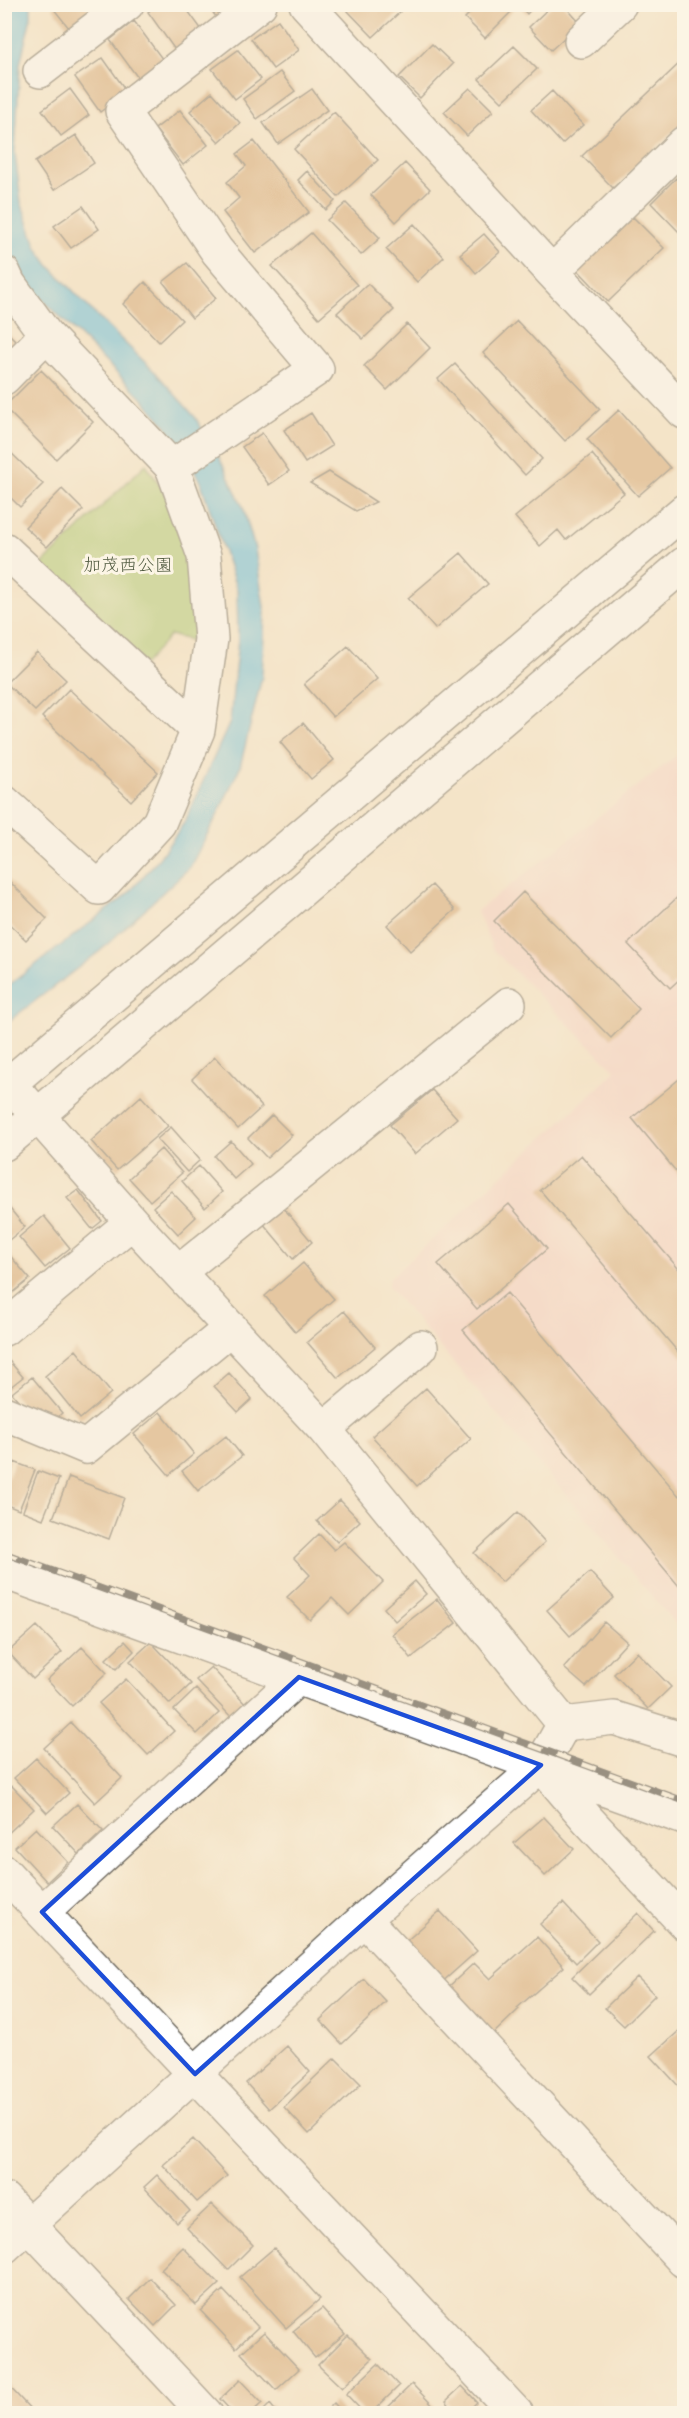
<svg xmlns="http://www.w3.org/2000/svg" width="689" height="2418" viewBox="0 0 689 2418" font-family="Pangolin,'Klee One',sans-serif">
<rect width="100%" height="100%" fill="#fcf5e5"/>
<filter id="ink" filterUnits="userSpaceOnUse"><feTurbulence type="fractalNoise" baseFrequency=".0167" numOctaves="2"/><feDisplacementMap in="SourceGraphic" scale="12" xChannelSelector="R" yChannelSelector="G"/><feConvolveMatrix kernelMatrix="1 2 1 2 8 2 1 2 1" color-interpolation-filters="sRGB"/></filter>
<filter id="wash" filterUnits="userSpaceOnUse"><feTurbulence type="fractalNoise" baseFrequency=".008" numOctaves="4" result="noise"/><feDisplacementMap in="SourceGraphic" scale="24" xChannelSelector="R" yChannelSelector="G"/><feGaussianBlur stdDeviation="1.35" result="paint"/><feColorMatrix in="noise" values="0 0 0 0 0 0 0 0 0 0 0 0 0 0 0 0 0 1.4 0 .05"/><feComposite in="paint" operator="in"/></filter>
<g filter="url(#wash)">
<rect width="100%" height="100%" fill="#f4e4c8"/>
<!-- built -->
<path fill="#f7d1c8" d="M 684,750 L 684,1634 L 388,1286 L 390,1278 L 616,1071 L 493,950 L 477,911 Z"/>
<!-- green -->
<path fill="#abcb73" stroke="#6b7b4f" stroke-width="1.5" d="M 146,464 L 172,504 L 188,550 L 202,643 L 170,635 L 144,665 L 41,565 Z"/>
<!-- water -->
<path fill="#61bddf" stroke="#467485" stroke-width="1.5" d="M 31,4 L 31,17 L 20,64 L 15,153 L 21,202 L 37,248 L 49,265 L 94,313 L 156,373 L 195,417 L 218,455 L 243,507 L 255,549 L 265,613 L 262,677 L 240,767 L 218,814 L 190,867 L 100,951 L 5,1024 L 5,988 L 128,894 L 160,857 L 184,823 L 230,722 L 238,639 L 237,590 L 200,480 L 166,426 L 141,397 L 33,290 L 6,252 L 4,245 L 5,5 Z"/>
<g id="blocks">
<!-- building -->
<path fill="#d3a471" d="M 56,4 L 84,4 L 94,16 L 73,33 L 53,8 Z
M 158,4 L 183,4 L 202,30 L 175,50 L 148,12 Z
M 206,4 L 233,4 L 217,18 Z
M 351,4 L 394,4 L 400,12 L 373,37 L 346,9 Z
M 448,4 L 468,4 L 456,14 Z
M 479,4 L 508,4 L 513,10 L 485,38 L 465,18 Z
M 518,4 L 536,4 L 527,14 Z
M 553,4 L 563,4 L 580,23 L 551,50 L 529,27 Z
M 278,20 L 299,50 L 273,69 L 251,39 Z
M 134,21 L 163,60 L 138,78 L 110,40 Z
M 432,44 L 453,64 L 420,98 L 399,77 Z
M 514,46 L 537,69 L 502,102 L 479,79 Z
M 238,50 L 261,79 L 235,99 L 212,69 Z
M 103,58 L 127,92 L 100,112 L 75,77 Z
M 684,59 L 684,121 L 613,188 L 582,156 Z
M 280,72 L 295,91 L 257,119 L 243,99 Z
M 470,88 L 493,111 L 467,136 L 444,112 Z
M 70,89 L 89,115 L 61,136 L 42,110 Z
M 312,89 L 327,110 L 278,144 L 263,123 Z
M 552,91 L 583,125 L 562,144 L 531,110 Z
M 212,92 L 240,123 L 219,142 L 190,111 Z
M 180,110 L 208,145 L 183,165 L 155,129 Z
M 334,112 L 378,160 L 338,197 L 294,149 Z
M 76,135 L 94,163 L 54,190 L 35,162 Z
M 254,141 L 309,212 L 255,253 L 223,212 L 239,198 L 227,182 L 246,166 L 237,154 Z
M 405,163 L 430,189 L 396,222 L 371,195 Z
M 307,171 L 335,201 L 326,210 L 298,180 Z
M 676,178 L 684,187 L 684,229 L 680,233 L 651,203 Z
M 346,203 L 380,238 L 361,255 L 327,220 Z
M 83,206 L 99,229 L 71,248 L 54,226 Z
M 633,217 L 664,248 L 608,302 L 577,269 Z
M 414,224 L 444,257 L 417,282 L 386,249 Z
M 311,233 L 357,285 L 319,318 L 272,266 Z
M 484,234 L 500,252 L 476,273 L 460,254 Z
M 187,263 L 216,298 L 192,318 L 163,282 Z
M 145,282 L 182,320 L 159,342 L 123,304 Z
M 368,284 L 394,310 L 363,339 L 337,313 Z
M 517,321 L 600,409 L 565,441 L 483,353 Z
M 407,324 L 430,348 L 387,390 L 364,366 Z
M 4,329 L 18,343 L 4,356 Z
M 455,364 L 542,459 L 525,475 L 438,379 Z
M 41,370 L 93,422 L 56,459 L 4,407 Z
M 619,410 L 670,468 L 638,496 L 587,439 Z
M 311,413 L 332,446 L 305,463 L 284,430 Z
M 262,433 L 289,471 L 269,485 L 242,447 Z
M 4,446 L 43,484 L 20,507 L 4,491 Z
M 592,454 L 624,493 L 566,540 L 558,530 L 540,546 L 515,517 Z
M 329,472 L 376,502 L 356,511 L 310,483 Z
M 62,489 L 83,510 L 47,547 L 25,527 Z
M 461,553 L 488,584 L 435,629 L 408,598 Z
M 348,646 L 377,679 L 333,717 L 304,684 Z
M 37,652 L 66,680 L 35,711 L 6,683 Z
M 69,689 L 158,772 L 131,801 L 42,717 Z
M 303,723 L 334,760 L 311,779 L 280,742 Z
M 4,876 L 47,919 L 26,940 L 4,919 Z
M 432,885 L 455,910 L 410,951 L 387,925 Z
M 684,891 L 684,975 L 670,988 L 628,944 Z
M 523,892 L 639,1009 L 611,1038 L 494,921 Z
M 215,1057 L 262,1107 L 238,1129 L 192,1079 Z
M 684,1075 L 684,1181 L 632,1118 Z
M 432,1090 L 457,1118 L 415,1154 L 390,1125 Z
M 141,1096 L 168,1126 L 117,1170 L 91,1141 Z
M 272,1115 L 292,1135 L 267,1158 L 248,1138 Z
M 171,1127 L 200,1160 L 187,1172 L 157,1139 Z
M 231,1141 L 251,1164 L 234,1179 L 214,1156 Z
M 161,1149 L 182,1173 L 150,1201 L 129,1178 Z
M 581,1155 L 684,1275 L 684,1359 L 540,1190 Z
M 199,1166 L 222,1192 L 205,1208 L 182,1181 Z
M 78,1190 L 102,1221 L 92,1229 L 67,1198 Z
M 171,1191 L 196,1217 L 178,1234 L 153,1207 Z
M 6,1204 L 25,1227 L 4,1244 L 4,1206 Z
M 509,1204 L 547,1249 L 477,1309 L 438,1264 Z
M 281,1205 L 312,1242 L 293,1259 L 262,1222 Z
M 44,1216 L 70,1248 L 45,1268 L 19,1237 Z
M 6,1251 L 30,1279 L 4,1300 L 4,1252 Z
M 303,1263 L 334,1299 L 295,1332 L 265,1296 Z
M 507,1293 L 679,1496 L 684,1491 L 684,1592 L 463,1330 Z
M 344,1311 L 375,1347 L 338,1378 L 307,1342 Z
M 76,1350 L 111,1393 L 80,1419 L 45,1376 Z
M 4,1355 L 23,1377 L 4,1392 Z
M 229,1373 L 252,1399 L 238,1412 L 214,1386 Z
M 32,1377 L 62,1413 L 52,1422 L 41,1409 L 33,1417 L 12,1393 Z
M 426,1388 L 471,1439 L 417,1486 L 372,1436 Z
M 160,1412 L 194,1454 L 169,1475 L 134,1434 Z
M 226,1436 L 242,1456 L 198,1491 L 182,1471 Z
M 4,1458 L 10,1460 L 5,1472 L 4,1472 Z
M 14,1462 L 35,1470 L 19,1510 L 4,1504 L 4,1487 Z
M 38,1471 L 59,1479 L 43,1519 L 23,1511 Z
M 69,1477 L 124,1498 L 109,1539 L 53,1518 Z
M 340,1500 L 360,1521 L 337,1542 L 317,1521 Z
M 518,1512 L 545,1542 L 502,1582 L 474,1553 Z
M 319,1534 L 334,1550 L 344,1542 L 383,1582 L 349,1615 L 332,1598 L 310,1620 L 287,1597 L 310,1575 L 294,1558 Z
M 590,1572 L 614,1598 L 570,1636 L 547,1610 Z
M 415,1581 L 426,1594 L 395,1621 L 384,1608 Z
M 437,1599 L 456,1623 L 411,1658 L 392,1634 Z
M 604,1622 L 627,1642 L 586,1687 L 564,1668 Z
M 37,1626 L 62,1652 L 33,1679 L 8,1652 Z
M 125,1641 L 134,1651 L 116,1669 L 106,1659 Z
M 151,1642 L 191,1684 L 170,1704 L 130,1661 Z
M 82,1647 L 107,1673 L 72,1706 L 47,1680 Z
M 637,1652 L 671,1687 L 648,1709 L 614,1674 Z
M 211,1667 L 247,1706 L 233,1719 L 196,1680 Z
M 126,1679 L 174,1731 L 148,1755 L 99,1703 Z
M 196,1689 L 219,1713 L 197,1734 L 174,1710 Z
M 71,1723 L 122,1778 L 95,1803 L 44,1748 Z
M 36,1758 L 69,1793 L 47,1813 L 14,1778 Z
M 12,1786 L 34,1809 L 4,1837 L 4,1793 Z
M 77,1804 L 103,1831 L 79,1854 L 53,1826 Z
M 544,1817 L 574,1849 L 545,1876 L 514,1843 Z
M 36,1828 L 68,1862 L 47,1882 L 15,1847 Z
M 563,1903 L 598,1941 L 576,1963 L 540,1924 Z
M 440,1911 L 477,1951 L 440,1984 L 403,1944 Z
M 638,1913 L 654,1931 L 589,1994 L 572,1977 Z
M 537,1937 L 564,1967 L 517,2008 L 519,2009 L 489,2038 L 444,1991 L 474,1963 L 490,1979 Z
M 637,1977 L 655,1995 L 624,2026 L 605,2008 Z
M 364,1979 L 386,2002 L 342,2044 L 320,2020 Z
M 680,2030 L 684,2034 L 684,2092 L 651,2056 Z
M 287,2046 L 310,2072 L 269,2109 L 246,2083 Z
M 335,2058 L 361,2084 L 309,2134 L 284,2107 Z
M 193,2139 L 227,2176 L 197,2202 L 163,2165 Z
M 157,2175 L 190,2211 L 177,2223 L 144,2187 Z
M 212,2204 L 253,2245 L 228,2270 L 187,2228 Z
M 183,2247 L 219,2284 L 196,2305 L 161,2269 Z
M 274,2248 L 320,2299 L 286,2328 L 240,2277 Z
M 150,2278 L 176,2305 L 155,2326 L 129,2299 Z
M 223,2290 L 258,2327 L 236,2348 L 201,2311 Z
M 322,2308 L 345,2334 L 315,2358 L 293,2331 Z
M 264,2332 L 299,2369 L 276,2390 L 241,2353 Z
M 348,2335 L 372,2359 L 342,2388 L 318,2365 Z
M 378,2364 L 399,2386 L 370,2414 L 365,2414 L 346,2394 Z
M 240,2380 L 262,2403 L 250,2414 L 234,2414 L 220,2399 Z
M 4,2381 L 35,2414 L 4,2414 Z
M 412,2384 L 441,2414 L 381,2414 Z
M 462,2386 L 477,2402 L 465,2414 L 457,2414 L 446,2401 Z
M 334,2403 L 344,2414 L 323,2414 Z
M 270,2404 L 278,2414 L 260,2414 Z"/>
</g>
</g>
<g filter="url(#ink)">
<use href="#blocks" fill-opacity="0" stroke="#716c62" stroke-width="1.5"/>
<g fill="none" stroke-linecap="round" stroke-linejoin="round">
<!-- minor casing -->
<g stroke="#716c62" stroke-width="36">
<path id="minor" d="M 306,4 L 552,272 L 684,412
M 581,41 L 620,4
M 40,71 L 127,4
M 552,272 L 684,143
M 4,273 L 9,284 L 46,335 L 172,467 L 204,556 L 211,639 L 198,730 L 159,823 L 99,888 L 4,802
M 4,378 L 46,335
M 172,467 L 317,369 L 217,251 L 122,111 L 260,4
M 4,549 L 198,730
M 4,1088 L 684,511
M 23,1099 L 132,1222 L 324,1429 L 564,1724
M 4,1144 L 684,564
M 179,1272 L 509,1004
M 4,1329 L 132,1222
M 4,1413 L 86,1447 L 231,1328
M 324,1429 L 421,1347
M 4,1572 L 684,1818
M 564,1724 L 614,1718 L 684,1740
M 542,1766 L 588,1820 L 684,1923
M 4,1872 L 517,2414
M 42,1912 L 299,1677
M 364,1919 L 684,2261
M 4,2199 L 206,2414
M 4,2247 L 364,1919 L 541,1765 L 564,1724"/>
</g>
<!-- minor -->
<use href="#minor" stroke="#fff" stroke-width="33"/>
<!-- rail casing -->
<g stroke="#2b2b2b" stroke-width="7">
<path id="rail" d="M 4,1553 L 684,1801"/>
</g>
<!-- rail -->
<use href="#rail" stroke="#fcf5e5" stroke-width="4.5" stroke-dasharray="14" stroke-linecap="butt"/>
</g>
</g>
<!-- marked area -->
<path d="M0 0H689V2418H0ZM 299,1677 L 541,1765 L 195,2074 L 42,1912 Z" fill="#f4e4c8" fill-opacity=".55" fill-rule="evenodd"/>
<path fill="none" stroke="#1d4ed8" stroke-width="4.5" stroke-linejoin="round" d="M 299,1677 L 541,1765 L 195,2074 L 42,1912 Z"/>
<g text-anchor="middle" stroke-width="6" stroke-linejoin="round" paint-order="stroke">
<!-- park labels -->
<g font-size="18" fill="#515b41" stroke="#fcf5e5">
<text x="128" y="571">加茂西公園</text>
</g>
</g>
<!-- margin -->
<rect width="689" height="2418" fill="none" stroke="#fcf5e5" stroke-width="24"/>
</svg>
